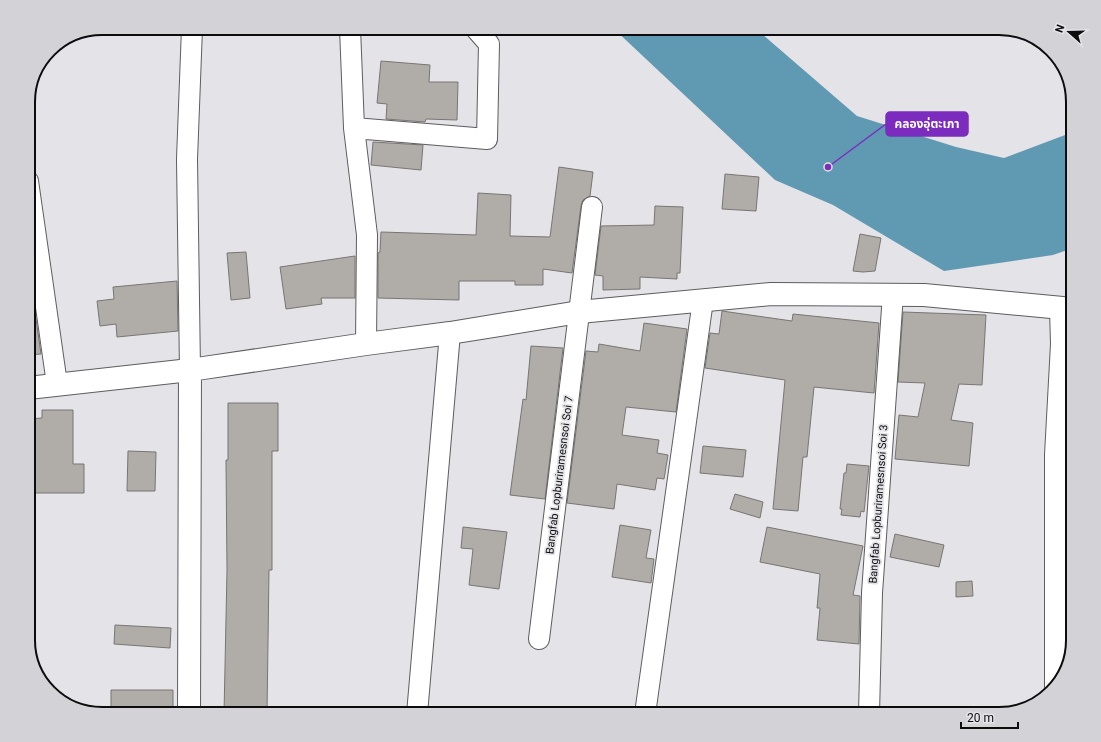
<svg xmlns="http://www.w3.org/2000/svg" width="1101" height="742" viewBox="0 0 1101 742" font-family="Roboto,'Noto Sans Thai',sans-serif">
<rect width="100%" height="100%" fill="#e4e3e8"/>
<!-- water -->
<path fill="#609ab2" d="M 613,28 L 755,28 L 857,116 L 956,147 L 1004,158 L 1073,132 L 1073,248 L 1053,255 L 944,271 L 833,205 L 775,180 Z"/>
<!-- building -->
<path fill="#b0aca8" stroke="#797572" d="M 381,61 L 430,65 L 429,82 L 458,82 L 457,120 L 426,119 L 425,122 L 386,119 L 387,104 L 377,103 Z
M 373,142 L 423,145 L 421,170 L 371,165 Z
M 559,167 L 593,172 L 590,196 L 583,200 L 581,206 L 572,273 L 543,269 L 543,285 L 515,285 L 515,281 L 459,281 L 459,300 L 378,298 L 378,253 L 380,252 L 381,232 L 476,235 L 478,193 L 511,195 L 510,236 L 550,237 Z
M 725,174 L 759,177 L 756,211 L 722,209 Z
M 655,206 L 683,207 L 680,273 L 677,273 L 677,279 L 640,277 L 640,289 L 603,290 L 603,276 L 595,275 L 601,226 L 654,225 Z
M 860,234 L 881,238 L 875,271 L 863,272 L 853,271 Z
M 246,252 L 250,298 L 231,300 L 227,253 Z
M 355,256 L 355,298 L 321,298 L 322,304 L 286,309 L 280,267 Z
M 177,281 L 178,331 L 117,337 L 116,324 L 100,326 L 97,301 L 114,299 L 113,287 Z
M 28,284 L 31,284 L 41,354 L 28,355 Z
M 722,311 L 792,321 L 793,314 L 879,323 L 874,393 L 814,387 L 807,457 L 803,457 L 798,511 L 773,509 L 785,380 L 705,368 L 710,333 L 719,334 Z
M 903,312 L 986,315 L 982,385 L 959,384 L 951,420 L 973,423 L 969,466 L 895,459 L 899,415 L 918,417 L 925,383 L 898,382 Z
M 644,323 L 687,329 L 676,412 L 626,407 L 622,435 L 659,440 L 657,453 L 668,455 L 664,479 L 657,478 L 655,490 L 617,484 L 614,509 L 567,503 L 586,351 L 598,352 L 599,344 L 640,351 Z
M 531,346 L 563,348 L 545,499 L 510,495 L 523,399 L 526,400 Z
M 228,403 L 278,403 L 278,451 L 272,451 L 272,570 L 269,570 L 267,714 L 224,714 L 227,570 L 226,460 L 228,460 Z
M 42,410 L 73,410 L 73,464 L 84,464 L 84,493 L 28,493 L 28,419 L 42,418 Z
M 703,446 L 746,450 L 743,477 L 700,473 Z
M 128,451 L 156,452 L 155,491 L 127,491 Z
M 847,464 L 869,466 L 864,512 L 861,511 L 860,517 L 841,515 L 842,509 L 840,509 L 844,473 L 846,473 Z
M 735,494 L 763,502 L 760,518 L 730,509 Z
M 620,525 L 651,530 L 646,558 L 654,559 L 651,583 L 612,577 Z
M 463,527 L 507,532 L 499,589 L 469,585 L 473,549 L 461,548 Z
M 767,527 L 863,546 L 853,595 L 860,596 L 859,644 L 817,640 L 820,608 L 817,608 L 820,574 L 760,562 Z
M 895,534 L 944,545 L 939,567 L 890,557 Z
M 972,581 L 973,596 L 956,597 L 956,582 Z
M 115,625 L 171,628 L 170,648 L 114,644 Z
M 111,690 L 173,690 L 173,714 L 111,714 Z"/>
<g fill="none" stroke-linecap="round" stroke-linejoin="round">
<!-- street casing -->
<g stroke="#5d5c60" stroke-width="22">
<path id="street" d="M 350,28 L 354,128 L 367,235 L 366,344
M 354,128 L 487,139 L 489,44 L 475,28
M 28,181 L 57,384
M 190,370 L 187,159 L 192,28
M 539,639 L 592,207
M 1055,686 L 1055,455 L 1061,344 L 1060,308
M 417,714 L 450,333
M 645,714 L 703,300
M 869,714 L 872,593 L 893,294"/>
</g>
<!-- secondary casing -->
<g stroke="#5d5c60" stroke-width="24">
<path id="secondary" d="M 28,388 L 190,370 L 366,344 L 450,333 L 579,312 L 771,294 L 924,295 L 1073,309
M 189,714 L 190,370"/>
</g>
<!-- street -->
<use href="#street" stroke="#fff" stroke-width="20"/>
<!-- secondary -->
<use href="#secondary" stroke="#fff" stroke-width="22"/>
</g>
<g text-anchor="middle" stroke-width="3.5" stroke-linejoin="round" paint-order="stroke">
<!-- street labels -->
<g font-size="11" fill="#0c0c0d" stroke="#e4e3e8">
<text transform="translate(559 475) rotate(-83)" y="4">Bangfab Lopburiramesnsoi Soi 7</text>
<text transform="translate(878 504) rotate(-86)" y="4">Bangfab Lopburiramesnsoi Soi 3</text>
</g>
</g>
<!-- crop -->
<path d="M0 0H1101V742H0ZM102 35H999A67 67 0 0 1 1066 102V640A67 67 0 0 1 999 707H102A67 67 0 0 1 35 640V102A67 67 0 0 1 102 35Z" fill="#d3d2d6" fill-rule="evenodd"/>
<path fill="none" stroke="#0c0c0d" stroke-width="2" d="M102 35H999A67 67 0 0 1 1066 102V640A67 67 0 0 1 999 707H102A67 67 0 0 1 35 640V102A67 67 0 0 1 102 35Z"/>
<!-- callouts -->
<path fill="none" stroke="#7b2cbf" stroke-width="1.5" d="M828 167L886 124"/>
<circle fill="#7b2cbf" stroke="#e4e3e8" stroke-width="1.5" cx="828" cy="167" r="4"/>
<rect fill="#7b2cbf" stroke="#7b2cbf" stroke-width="1.5" x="886" y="112" width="82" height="24" rx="4"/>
<g font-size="12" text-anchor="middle" font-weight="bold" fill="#fff">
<text x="927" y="128">คลองอุ่ตะเภา</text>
</g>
<!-- north arrow -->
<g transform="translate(1069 32) rotate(290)" stroke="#e4e3e8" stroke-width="3" paint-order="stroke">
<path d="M0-3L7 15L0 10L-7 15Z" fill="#0c0c0d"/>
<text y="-6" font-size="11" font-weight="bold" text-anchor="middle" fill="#0c0c0d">N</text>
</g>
<!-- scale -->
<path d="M961 722v6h57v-6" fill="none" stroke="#0c0c0d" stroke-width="2"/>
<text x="967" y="722" font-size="12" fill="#0c0c0d" stroke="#e4e3e8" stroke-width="3" paint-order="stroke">20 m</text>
</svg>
